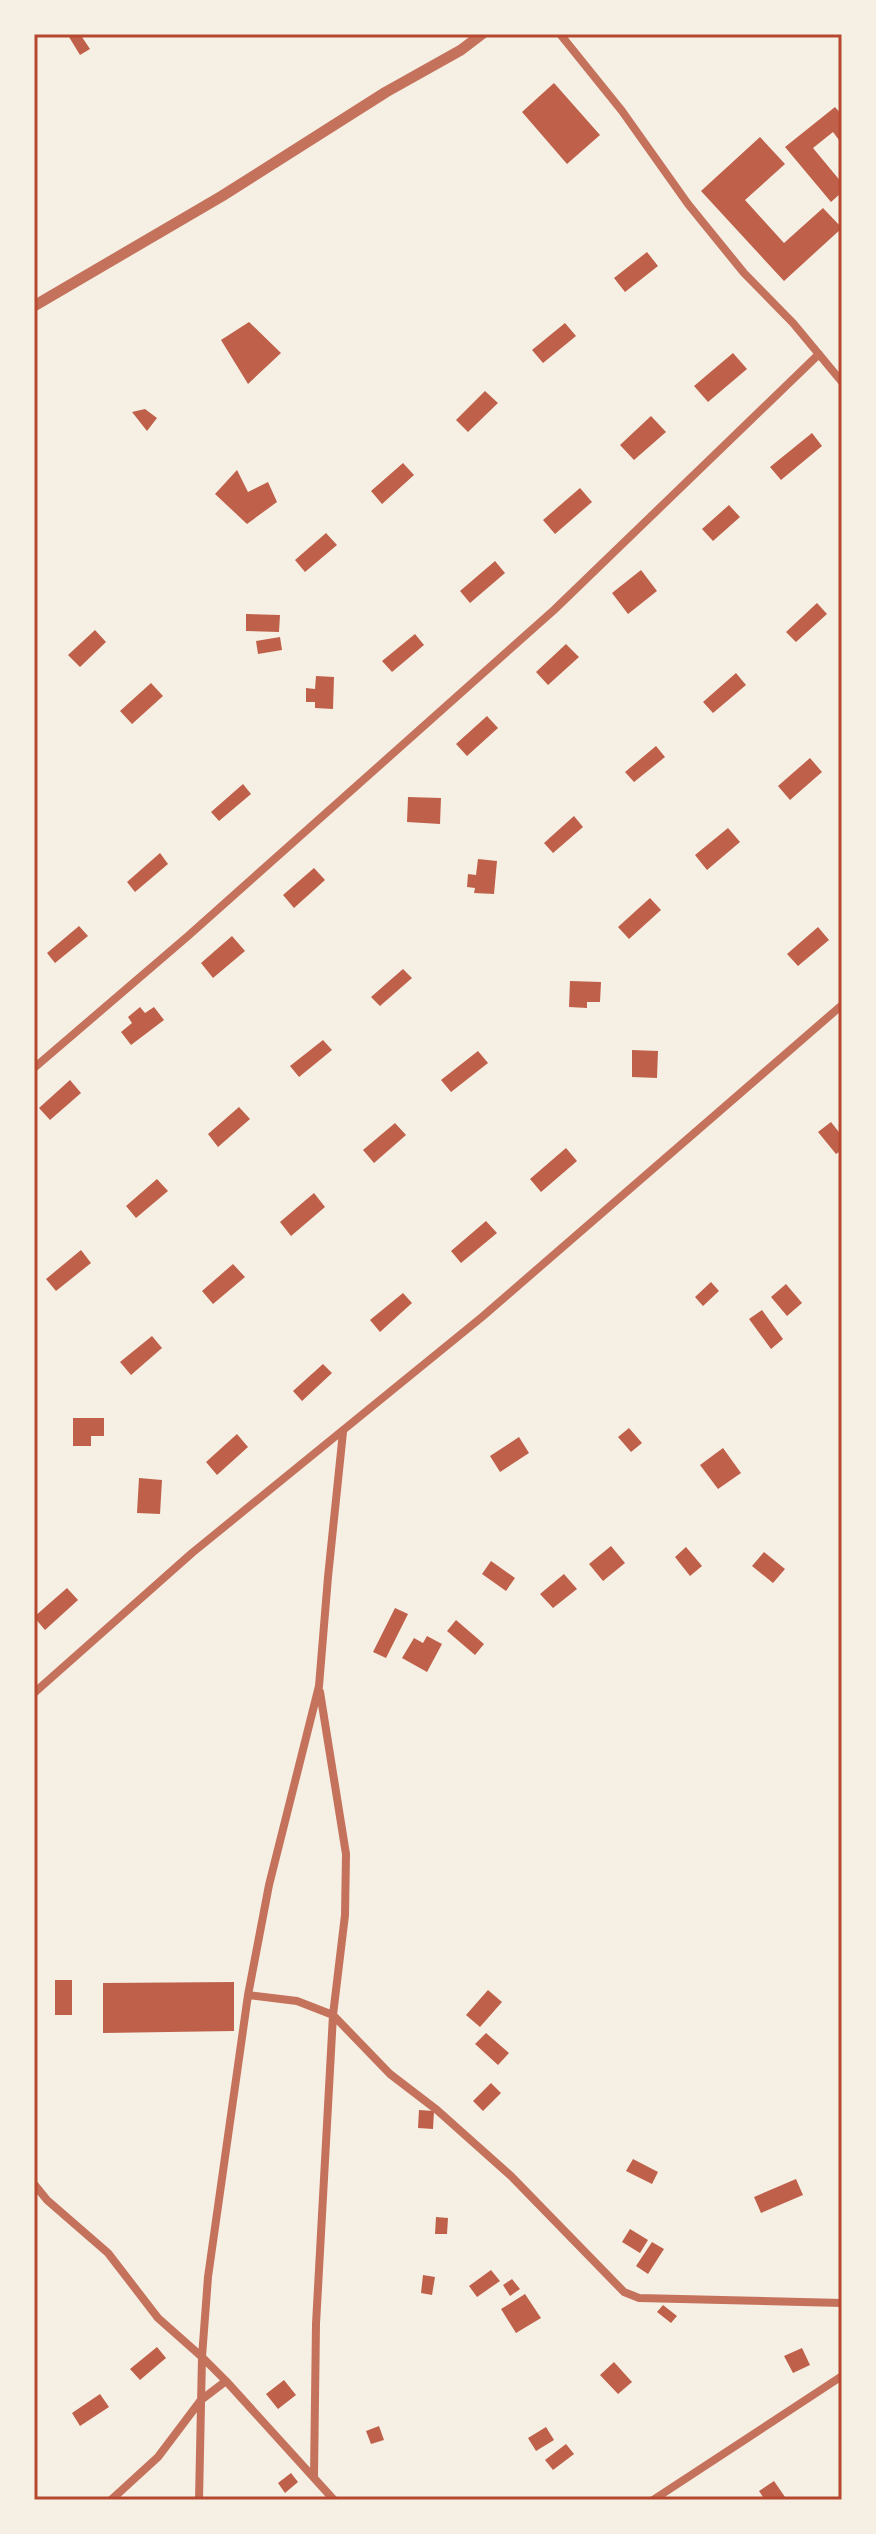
<svg xmlns="http://www.w3.org/2000/svg" width="876" height="2534" viewBox="0 0 876 2534" font-family="Mulish,sans-serif">
<rect width="100%" height="100%" fill="#f6efe4"/>
<!-- building -->
<path fill="#bf614a" d="M 74,34 L 80,34 L 90,49 L 80,55 L 69,37 Z
M 554,83 L 600,135 L 567,164 L 522,112 Z
M 835,107 L 842,115 L 842,144 L 833,132 L 813,148 L 842,183 L 842,192 L 831,202 L 785,147 Z
M 760,137 L 785,164 L 745,200 L 784,243 L 823,208 L 842,228 L 784,281 L 701,191 Z
M 647,252 L 658,266 L 625,292 L 614,278 Z
M 249,322 L 281,353 L 248,384 L 221,340 Z
M 565,323 L 576,336 L 543,363 L 532,350 Z
M 733,353 L 747,369 L 708,402 L 694,386 Z
M 485,391 L 498,403 L 468,432 L 456,420 Z
M 145,409 L 157,418 L 147,431 L 132,412 Z
M 651,416 L 666,432 L 634,460 L 620,445 Z
M 812,433 L 822,446 L 781,480 L 770,467 Z
M 403,463 L 414,475 L 382,504 L 371,491 Z
M 237,470 L 248,492 L 268,482 L 277,502 L 247,524 L 215,494 Z
M 580,488 L 592,502 L 555,534 L 543,520 Z
M 729,505 L 740,517 L 713,541 L 702,529 Z
M 326,533 L 337,545 L 305,572 L 295,560 Z
M 495,561 L 505,573 L 470,603 L 460,591 Z
M 641,570 L 657,591 L 628,614 L 612,593 Z
M 817,603 L 827,614 L 796,642 L 786,632 Z
M 246,614 L 280,615 L 279,632 L 246,631 Z
M 95,630 L 106,642 L 80,667 L 68,655 Z
M 415,634 L 424,645 L 392,672 L 382,661 Z
M 280,637 L 282,650 L 258,654 L 256,641 Z
M 566,644 L 579,657 L 548,685 L 536,672 Z
M 736,673 L 746,685 L 713,713 L 703,702 Z
M 316,676 L 334,677 L 333,709 L 315,708 L 315,702 L 306,702 L 306,688 L 315,689 Z
M 151,683 L 163,696 L 132,724 L 120,711 Z
M 487,716 L 498,728 L 467,756 L 456,744 Z
M 656,746 L 665,757 L 634,782 L 625,772 Z
M 810,758 L 822,772 L 790,800 L 778,786 Z
M 243,784 L 251,794 L 219,821 L 211,812 Z
M 408,797 L 441,798 L 440,824 L 407,822 Z
M 574,816 L 583,827 L 553,853 L 544,843 Z
M 728,828 L 740,842 L 707,870 L 695,855 Z
M 160,853 L 168,864 L 135,892 L 127,882 Z
M 478,859 L 497,861 L 494,894 L 474,893 L 475,888 L 467,887 L 468,874 L 476,875 Z
M 314,868 L 325,880 L 294,908 L 283,895 Z
M 650,898 L 661,910 L 629,939 L 618,927 Z
M 79,926 L 88,936 L 55,963 L 47,953 Z
M 818,927 L 829,940 L 798,966 L 787,954 Z
M 232,936 L 245,951 L 213,978 L 201,963 Z
M 403,969 L 412,978 L 380,1006 L 371,997 Z
M 570,981 L 601,982 L 600,1002 L 587,1002 L 587,1008 L 569,1007 Z
M 140,1007 L 145,1013 L 154,1007 L 164,1020 L 131,1045 L 121,1032 L 132,1023 L 128,1017 Z
M 323,1040 L 332,1050 L 299,1077 L 290,1066 Z
M 632,1050 L 658,1051 L 657,1078 L 632,1077 Z
M 478,1051 L 488,1063 L 451,1092 L 441,1080 Z
M 70,1080 L 81,1093 L 50,1120 L 39,1108 Z
M 239,1107 L 250,1119 L 218,1147 L 208,1134 Z
M 831,1122 L 842,1136 L 842,1150 L 836,1154 L 818,1132 Z
M 395,1123 L 406,1135 L 374,1163 L 363,1150 Z
M 566,1148 L 577,1161 L 541,1192 L 530,1179 Z
M 157,1179 L 168,1191 L 136,1218 L 126,1206 Z
M 314,1193 L 325,1207 L 291,1236 L 280,1222 Z
M 486,1221 L 497,1233 L 461,1263 L 451,1251 Z
M 81,1250 L 91,1263 L 56,1291 L 46,1279 Z
M 233,1264 L 245,1277 L 213,1304 L 202,1291 Z
M 711,1282 L 719,1291 L 703,1306 L 695,1297 Z
M 786,1284 L 802,1303 L 787,1316 L 771,1297 Z
M 403,1293 L 412,1303 L 380,1332 L 370,1320 Z
M 762,1310 L 783,1339 L 771,1349 L 749,1319 Z
M 152,1336 L 162,1348 L 131,1375 L 120,1362 Z
M 323,1364 L 332,1373 L 302,1401 L 293,1391 Z
M 73,1418 L 104,1418 L 104,1436 L 91,1436 L 91,1446 L 73,1446 Z
M 629,1428 L 642,1443 L 631,1452 L 618,1437 Z
M 237,1434 L 248,1447 L 217,1475 L 206,1462 Z
M 519,1437 L 529,1453 L 500,1472 L 490,1456 Z
M 723,1448 L 741,1473 L 718,1489 L 700,1465 Z
M 139,1478 L 162,1480 L 160,1514 L 137,1513 Z
M 611,1546 L 625,1563 L 603,1581 L 589,1564 Z
M 686,1547 L 702,1566 L 690,1576 L 675,1557 Z
M 764,1552 L 785,1569 L 773,1583 L 752,1566 Z
M 491,1561 L 515,1578 L 506,1591 L 482,1574 Z
M 564,1574 L 577,1589 L 553,1608 L 540,1594 Z
M 67,1588 L 78,1600 L 45,1630 L 34,1617 Z
M 395,1608 L 408,1614 L 386,1658 L 373,1652 Z
M 456,1620 L 484,1644 L 475,1655 L 447,1631 Z
M 427,1636 L 442,1644 L 427,1672 L 402,1658 L 414,1638 L 423,1643 Z
M 55,1980 L 72,1980 L 72,2015 L 55,2015 Z
M 234,1982 L 234,2031 L 103,2033 L 103,1983 Z
M 488,1990 L 502,2002 L 480,2027 L 466,2015 Z
M 486,2033 L 509,2053 L 498,2065 L 475,2044 Z
M 491,2083 L 501,2093 L 483,2111 L 473,2101 Z
M 419,2110 L 434,2111 L 433,2129 L 418,2128 Z
M 633,2159 L 658,2172 L 652,2184 L 626,2171 Z
M 796,2179 L 803,2195 L 761,2213 L 754,2197 Z
M 436,2217 L 448,2218 L 447,2234 L 435,2234 Z
M 630,2229 L 648,2240 L 640,2253 L 622,2242 Z
M 652,2242 L 664,2249 L 648,2274 L 636,2266 Z
M 491,2270 L 500,2281 L 477,2297 L 469,2286 Z
M 423,2275 L 435,2277 L 432,2295 L 421,2293 Z
M 512,2279 L 520,2289 L 510,2296 L 503,2285 Z
M 525,2294 L 541,2318 L 516,2333 L 501,2309 Z
M 663,2305 L 677,2316 L 671,2323 L 657,2312 Z
M 157,2347 L 166,2358 L 140,2380 L 130,2369 Z
M 802,2348 L 810,2365 L 793,2373 L 784,2356 Z
M 614,2362 L 632,2382 L 618,2394 L 600,2375 Z
M 284,2380 L 296,2395 L 278,2409 L 266,2394 Z
M 100,2394 L 109,2407 L 80,2426 L 72,2413 Z
M 379,2426 L 384,2440 L 371,2444 L 366,2431 Z
M 546,2427 L 554,2440 L 536,2451 L 528,2438 Z
M 566,2444 L 574,2454 L 553,2470 L 545,2460 Z
M 291,2473 L 298,2482 L 285,2493 L 278,2483 Z
M 774,2481 L 785,2497 L 781,2500 L 765,2500 L 759,2491 Z"/>
<g fill="none" stroke-linecap="round" stroke-linejoin="round">
<!-- minor -->
<path stroke="#c5725c" stroke-width="8" d="M 560,34 L 622,111 L 688,204 L 744,273 L 793,323 L 842,382
M 34,1068 L 188,936 L 554,610 L 819,354
M 34,1693 L 192,1553 L 482,1317 L 842,1005
M 248,1995 L 297,2001 L 333,2015 L 390,2074 L 437,2110 L 511,2176 L 624,2292 L 639,2298 L 842,2303
M 34,2184 L 47,2200 L 108,2253 L 158,2318 L 202,2357 L 226,2381 L 334,2500
M 314,2476 L 316,2324 L 333,2015 L 345,1915 L 346,1854 L 320,1692
M 111,2500 L 158,2457 L 201,2400 L 226,2381
M 199,2500 L 202,2357 L 208,2277 L 248,1995 L 269,1885 L 319,1686 L 328,1577 L 343,1432
M 653,2500 L 842,2376"/>
<!-- tertiary -->
<path stroke="#c5725c" stroke-width="11" d="M 34,306 L 222,196 L 386,92 L 461,50 L 482,34"/>
</g>
<!-- border -->
<rect width="876" height="2534" fill="none" stroke="#f6efe4" stroke-width="72"/>
<rect x="36" y="36" width="804" height="2462" fill="none" stroke="#b5482f" stroke-width="3"/>
</svg>
